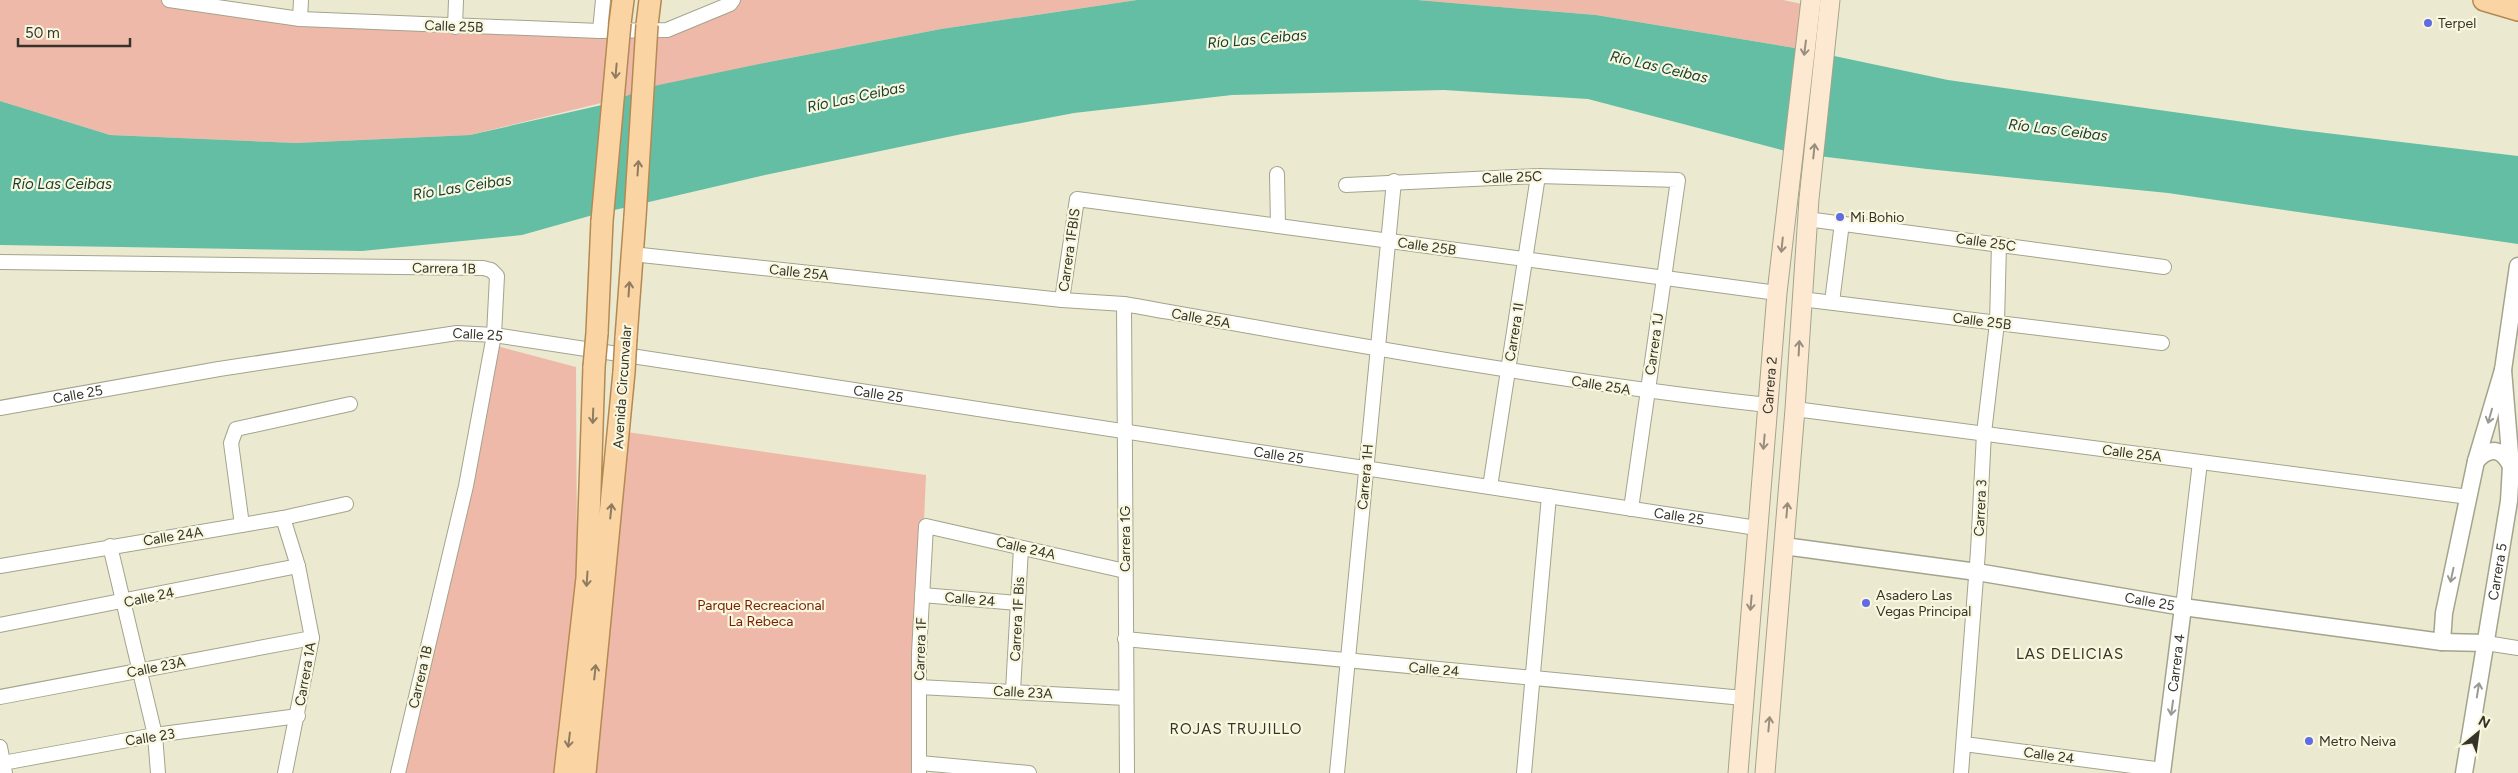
<svg xmlns="http://www.w3.org/2000/svg" width="2518" height="773" viewBox="0 0 2518 773" font-family="Figtree,sans-serif">
<rect width="100%" height="100%" fill="#ebead1"/>
<!-- green -->
<path fill="#efb9aa" d="M 0,0 L 173,0 L 300,18 L 644,32 L 733,0 L 1137,0 L 941,29 L 769,62 L 470,135 L 296,143 L 110,135 L 0,101 Z
M 1417,0 L 1783,0 L 1807,5 L 1801,49 L 1596,15 Z
M 497,346 L 576,367 L 577,570 L 553,773 L 399,773 Z
M 620,431 L 926,475 L 913,773 L 587,773 Z"/>
<!-- water -->
<path fill="#63bea3" d="M 1137,0 L 1417,0 L 1596,15 L 1801,49 L 1948,80 L 2301,130 L 2518,156 L 2518,244 L 2168,193 L 1927,169 L 1793,153 L 1588,99 L 1444,90 L 1232,95 L 1074,113 L 962,134 L 765,175 L 593,215 L 522,235 L 362,251 L 0,245 L 0,101 L 110,135 L 296,143 L 470,135 L 606,104 L 649,87 L 769,62 L 941,29 Z"/>
<g fill="none" stroke-linecap="round" stroke-linejoin="round">
<!-- minor casing -->
<g stroke="#a4a38c" stroke-width="16">
<g id="minor">
<path d="M 169,0 L 300,19 L 600,31 L 667,30 L 730,4 L 733,0"/>
<path d="M 300,19 L 301,0"/>
<path d="M 455,27 L 456,0"/>
<path d="M 600,31 L 603,0"/>
<path d="M 1277,174 L 1278,226"/>
<path d="M 1346,185 L 1538,176 L 1678,180 L 1631,509"/>
<path d="M 1807,219 L 2164,267"/>
<path d="M 632,254 L 1062,300 L 1124,304 C 1338,342 1551,381 1768,405"/>
<path d="M 0,262 L 483,268 L 491,270 L 497,276 L 494,335 L 466,486 L 398,773"/>
<path d="M 1801,299 L 2162,343"/>
<path d="M 1062,300 L 1077,199 L 1777,293"/>
<path d="M 1832,302 L 1842,223"/>
<path d="M 1124,304 L 1127,773"/>
<path id="s1" d="M 0,408 L 219,369 L 457,333 L 494,335 L 1757,528"/>
<path d="M 1795,409 L 2469,497"/>
<path d="M 1490,487 L 1538,176"/>
<path d="M 283,518 L 298,566 L 312,638 L 285,773"/>
<path d="M 242,525 L 231,443 L 236,429 L 350,404"/>
<path d="M 110,546 L 155,735 L 158,773"/>
<path d="M 0,566 L 283,518 L 346,504"/>
<path d="M 922,595 L 1018,603"/>
<path d="M 2183,607 L 2200,462"/>
<path d="M 0,625 L 298,566"/>
<path d="M 1125,639 L 1743,698"/>
<path d="M 2486,643 L 2518,648"/>
<path d="M 919,687 L 1126,698"/>
<path d="M 1013,691 L 1021,548"/>
<path d="M 0,697 L 312,638"/>
<path d="M 1964,744 L 2163,770"/>
<path d="M 0,747 L 5,773"/>
<path d="M 3,763 L 155,735 L 298,716"/>
<path d="M 920,763 L 1029,773"/>
<path d="M 919,773 L 919,653 L 926,526 L 1125,571"/>
<path d="M 1337,773 L 1394,181"/>
<path d="M 1524,773 L 1549,496"/>
<path d="M 1961,773 L 1978,551 L 1984,433 L 1997,323 L 1999,244"/>
</g>
</g>
<!-- tertiary casing -->
<g stroke="#a4a38c" stroke-width="19">
<g id="tertiary">
<path d="M 2476,461 C 2490,446 2502,448 2511,466"/>
<path id="s2" d="M 1784,546 L 1977,572 L 2183,607 L 2442,642 L 2486,643"/>
<path d="M 2442,642 L 2444,613 L 2476,461 L 2503,370 L 2518,266"/>
<path id="s3" d="M 2162,773 L 2183,607"/>
<path id="s4" d="M 2464,773 L 2509,501 L 2511,466 L 2503,370"/>
</g>
</g>
<!-- secondary casing -->
<g stroke="#a4a38c" stroke-width="21">
<g id="secondary">
<path id="s5" d="M 1738,773 L 1777,293 L 1811,0"/>
<path d="M 1765,773 L 1795,409 L 1809,199 L 1830,0"/>
</g>
</g>
<!-- primary casing -->
<g stroke="#b48952" stroke-width="24">
<path id="primary" d="M 2484,0 L 2518,10
M 620,23 L 623,0
M 647,25 L 650,0
M 597,333 L 602,221
M 626,338 L 635,217
M 565,773 L 587,578 L 594,367
M 585,773 L 624,372"/>
</g>
<!-- minor -->
<use href="#minor" stroke="#fff" stroke-width="14"/>
<!-- tertiary -->
<use href="#tertiary" stroke="#fff" stroke-width="16"/>
<!-- secondary -->
<use href="#secondary" stroke="#fde9d1" stroke-width="19"/>
<!-- primary -->
<use href="#primary" stroke="#fbd4a4" stroke-width="21"/>
<!-- primary-bridge casing -->
<g stroke="#b48952" stroke-width="24" stroke-linecap="butt">
<path id="primary-bridge" d="M 635,217 L 647,25
M 602,221 L 620,23
M 594,367 L 597,333
M 624,372 L 626,338"/>
</g>
<!-- primary-bridge -->
<use href="#primary-bridge" stroke="#fbd4a4" stroke-width="21"/>
</g>
<!-- one-way arrows -->
<defs><path id="oneway-shaft" d="M-6 0H5M1.5-3L5.5 0L1.5 3" fill="none" stroke-width="1.6" stroke-linecap="round" stroke-linejoin="round" transform="scale(1.25)"/></defs>
<g stroke="#998e7e">
<use href="#oneway-shaft" transform="translate(1805 48) rotate(97)"/>
<use href="#oneway-shaft" transform="translate(1814 151) rotate(-84)"/>
<use href="#oneway-shaft" transform="translate(1782 245) rotate(96)"/>
<use href="#oneway-shaft" transform="translate(1799 348) rotate(-87)"/>
<use href="#oneway-shaft" transform="translate(1764 442) rotate(95)"/>
<use href="#oneway-shaft" transform="translate(1787 510) rotate(-85)"/>
<use href="#oneway-shaft" transform="translate(1751 603) rotate(95)"/>
<use href="#oneway-shaft" transform="translate(1769 724) rotate(-85)"/>
</g>
<g stroke="#8e7c61">
<use href="#oneway-shaft" transform="translate(616 71) rotate(95)"/>
<use href="#oneway-shaft" transform="translate(638 168) rotate(-86)"/>
<use href="#oneway-shaft" transform="translate(629 289) rotate(-86)"/>
<use href="#oneway-shaft" transform="translate(593 416) rotate(92)"/>
<use href="#oneway-shaft" transform="translate(611 511) rotate(-84)"/>
<use href="#oneway-shaft" transform="translate(587 579) rotate(94)"/>
<use href="#oneway-shaft" transform="translate(595 672) rotate(-84)"/>
<use href="#oneway-shaft" transform="translate(569 740) rotate(97)"/>
</g>
<g stroke="#9a9a95">
<use href="#oneway-shaft" transform="translate(2490 416) rotate(106)"/>
<use href="#oneway-shaft" transform="translate(2452 575) rotate(102)"/>
<use href="#oneway-shaft" transform="translate(2478 690) rotate(-81)"/>
<use href="#oneway-shaft" transform="translate(2172 708) rotate(98)"/>
</g>
<!-- markers -->
<g fill="#5f6ce4" stroke="#f9f7de" stroke-width="2">
<circle cx="2428" cy="23" r="5"/>
<circle cx="1840" cy="217" r="5"/>
<circle cx="1866" cy="603" r="5"/>
<circle cx="2309" cy="741" r="5"/>
</g>
<g text-anchor="middle" stroke-width="4.5" stroke-linejoin="round" paint-order="stroke">
<!-- poi labels -->
<g font-size="14" fill="#35342b" stroke="#f9f7de" text-anchor="start">
<text x="2438" y="28">Terpel</text>
<text x="1850" y="222">Mi Bohio</text>
<text x="1876" y="600">Asadero Las<tspan x="1876" dy="16">Vegas Principal</tspan></text>
<text x="2319" y="746">Metro Neiva</text>
</g>
<!-- street labels -->
<g font-size="14" fill="#35342b" stroke="#f9f7de">
<text transform="translate(454 26) rotate(2)" y="5">Calle 25B</text>
<text transform="translate(1512 177) rotate(-2)" y="5">Calle 25C</text>
<text transform="translate(1986 242) rotate(8)" y="5">Calle 25C</text>
<text transform="translate(1427 246) rotate(8)" y="5">Calle 25B</text>
<text transform="translate(1069 250) rotate(-82)" y="5">Carrera 1FBIS</text>
<text transform="translate(444 268) rotate(1)" y="5">Carrera 1B</text>
<text transform="translate(799 272) rotate(6)" y="5">Calle 25A</text>
<text transform="translate(1201 318) rotate(10)" y="5">Calle 25A</text>
<text transform="translate(1982 321) rotate(7)" y="5">Calle 25B</text>
<text transform="translate(1514 332) rotate(-81)" y="5">Carrera 1I</text>
<text dy="5" stroke="none"><textPath href="#s1" startOffset="484">Calle 25</textPath></text>
<text transform="translate(1654 344) rotate(-82)" y="5">Carrera 1J</text>
<text transform="translate(1601 385) rotate(9)" y="5">Calle 25A</text>
<text dy="5" stroke="none"><textPath href="#s5" startOffset="389">Carrera 2</textPath></text>
<text transform="translate(622 387) rotate(-86)" y="5">Avenida Circunvalar</text>
<text dy="5" stroke="none"><textPath href="#s1" startOffset="79">Calle 25</textPath></text>
<text dy="5" stroke="none"><textPath href="#s1" startOffset="889">Calle 25</textPath></text>
<text transform="translate(2132 453) rotate(7)" y="5">Calle 25A</text>
<text dy="5" stroke="none"><textPath href="#s1" startOffset="1294">Calle 25</textPath></text>
<text transform="translate(1365 477) rotate(-85)" y="5">Carrera 1H</text>
<text transform="translate(1980 508) rotate(-87)" y="5">Carrera 3</text>
<text dy="5" stroke="none"><textPath href="#s1" startOffset="1699">Calle 25</textPath></text>
<text transform="translate(173 536) rotate(-9)" y="5">Calle 24A</text>
<text transform="translate(1125 539) rotate(-90)" y="5">Carrera 1G</text>
<text transform="translate(1026 548) rotate(13)" y="5">Calle 24A</text>
<text dy="5" stroke="none"><textPath href="#s4" startOffset="204">Carrera 5</textPath></text>
<text transform="translate(149 597) rotate(-12)" y="5">Calle 24</text>
<text transform="translate(970 599) rotate(5)" y="5">Calle 24</text>
<text dy="5" stroke="none"><textPath href="#s2" startOffset="370">Calle 25</textPath></text>
<text transform="translate(1017 619) rotate(-87)" y="5">Carrera 1F Bis</text>
<text transform="translate(920 649) rotate(-88)" y="5">Carrera 1F</text>
<text dy="5" stroke="none"><textPath href="#s3" startOffset="111">Carrera 4</textPath></text>
<text transform="translate(156 667) rotate(-11)" y="5">Calle 23A</text>
<text transform="translate(1434 669) rotate(5)" y="5">Calle 24</text>
<text transform="translate(305 674) rotate(-80)" y="5">Carrera 1A</text>
<text transform="translate(420 677) rotate(-77)" y="5">Carrera 1B</text>
<text transform="translate(1023 692) rotate(3)" y="5">Calle 23A</text>
<text transform="translate(150 737) rotate(-9)" y="5">Calle 23</text>
<text transform="translate(2049 755) rotate(8)" y="5">Calle 24</text>
</g>
<!-- park labels -->
<g font-size="14" fill="#761e02" stroke="#f9f7de">
<text x="761" y="610">Parque Recreacional<tspan x="761" dy="16">La Rebeca</tspan></text>
</g>
<!-- water labels -->
<g font-size="15" font-style="italic" fill="#174035" stroke="#f9f7de">
<text transform="translate(1257 39) rotate(-5)" y="5">Río Las Ceibas</text>
<text transform="translate(1659 67) rotate(13)" y="5">Río Las Ceibas</text>
<text transform="translate(856 97) rotate(-12)" y="5">Río Las Ceibas</text>
<text transform="translate(2058 130) rotate(7)" y="5">Río Las Ceibas</text>
<text x="62" y="189">Río Las Ceibas</text>
<text transform="translate(462 187) rotate(-9)" y="5">Río Las Ceibas</text>
</g>
<!-- neighbourhood labels -->
<g font-size="15" letter-spacing="1" fill="#35342b" stroke="#f9f7de">
<text x="2070" y="659">LAS DELICIAS</text>
<text x="1236" y="734">ROJAS TRUJILLO</text>
</g>
</g>
<!-- north arrow -->
<g transform="translate(2478 733) rotate(29)" stroke="#f9f7de" stroke-width="4" paint-order="stroke">
<path d="M0-4L9 19L0 12L-9 19Z" fill="#35342b"/>
<text y="-8" font-size="14" font-weight="bold" text-anchor="middle" fill="#35342b">N</text>
</g>
<!-- scale -->
<path d="M18 38v8h112v-8" fill="none" stroke="#35342b" stroke-width="2.5"/>
<text x="25" y="38" font-size="15" fill="#35342b" stroke="#f9f7de" stroke-width="4" paint-order="stroke">50 m</text>
</svg>
